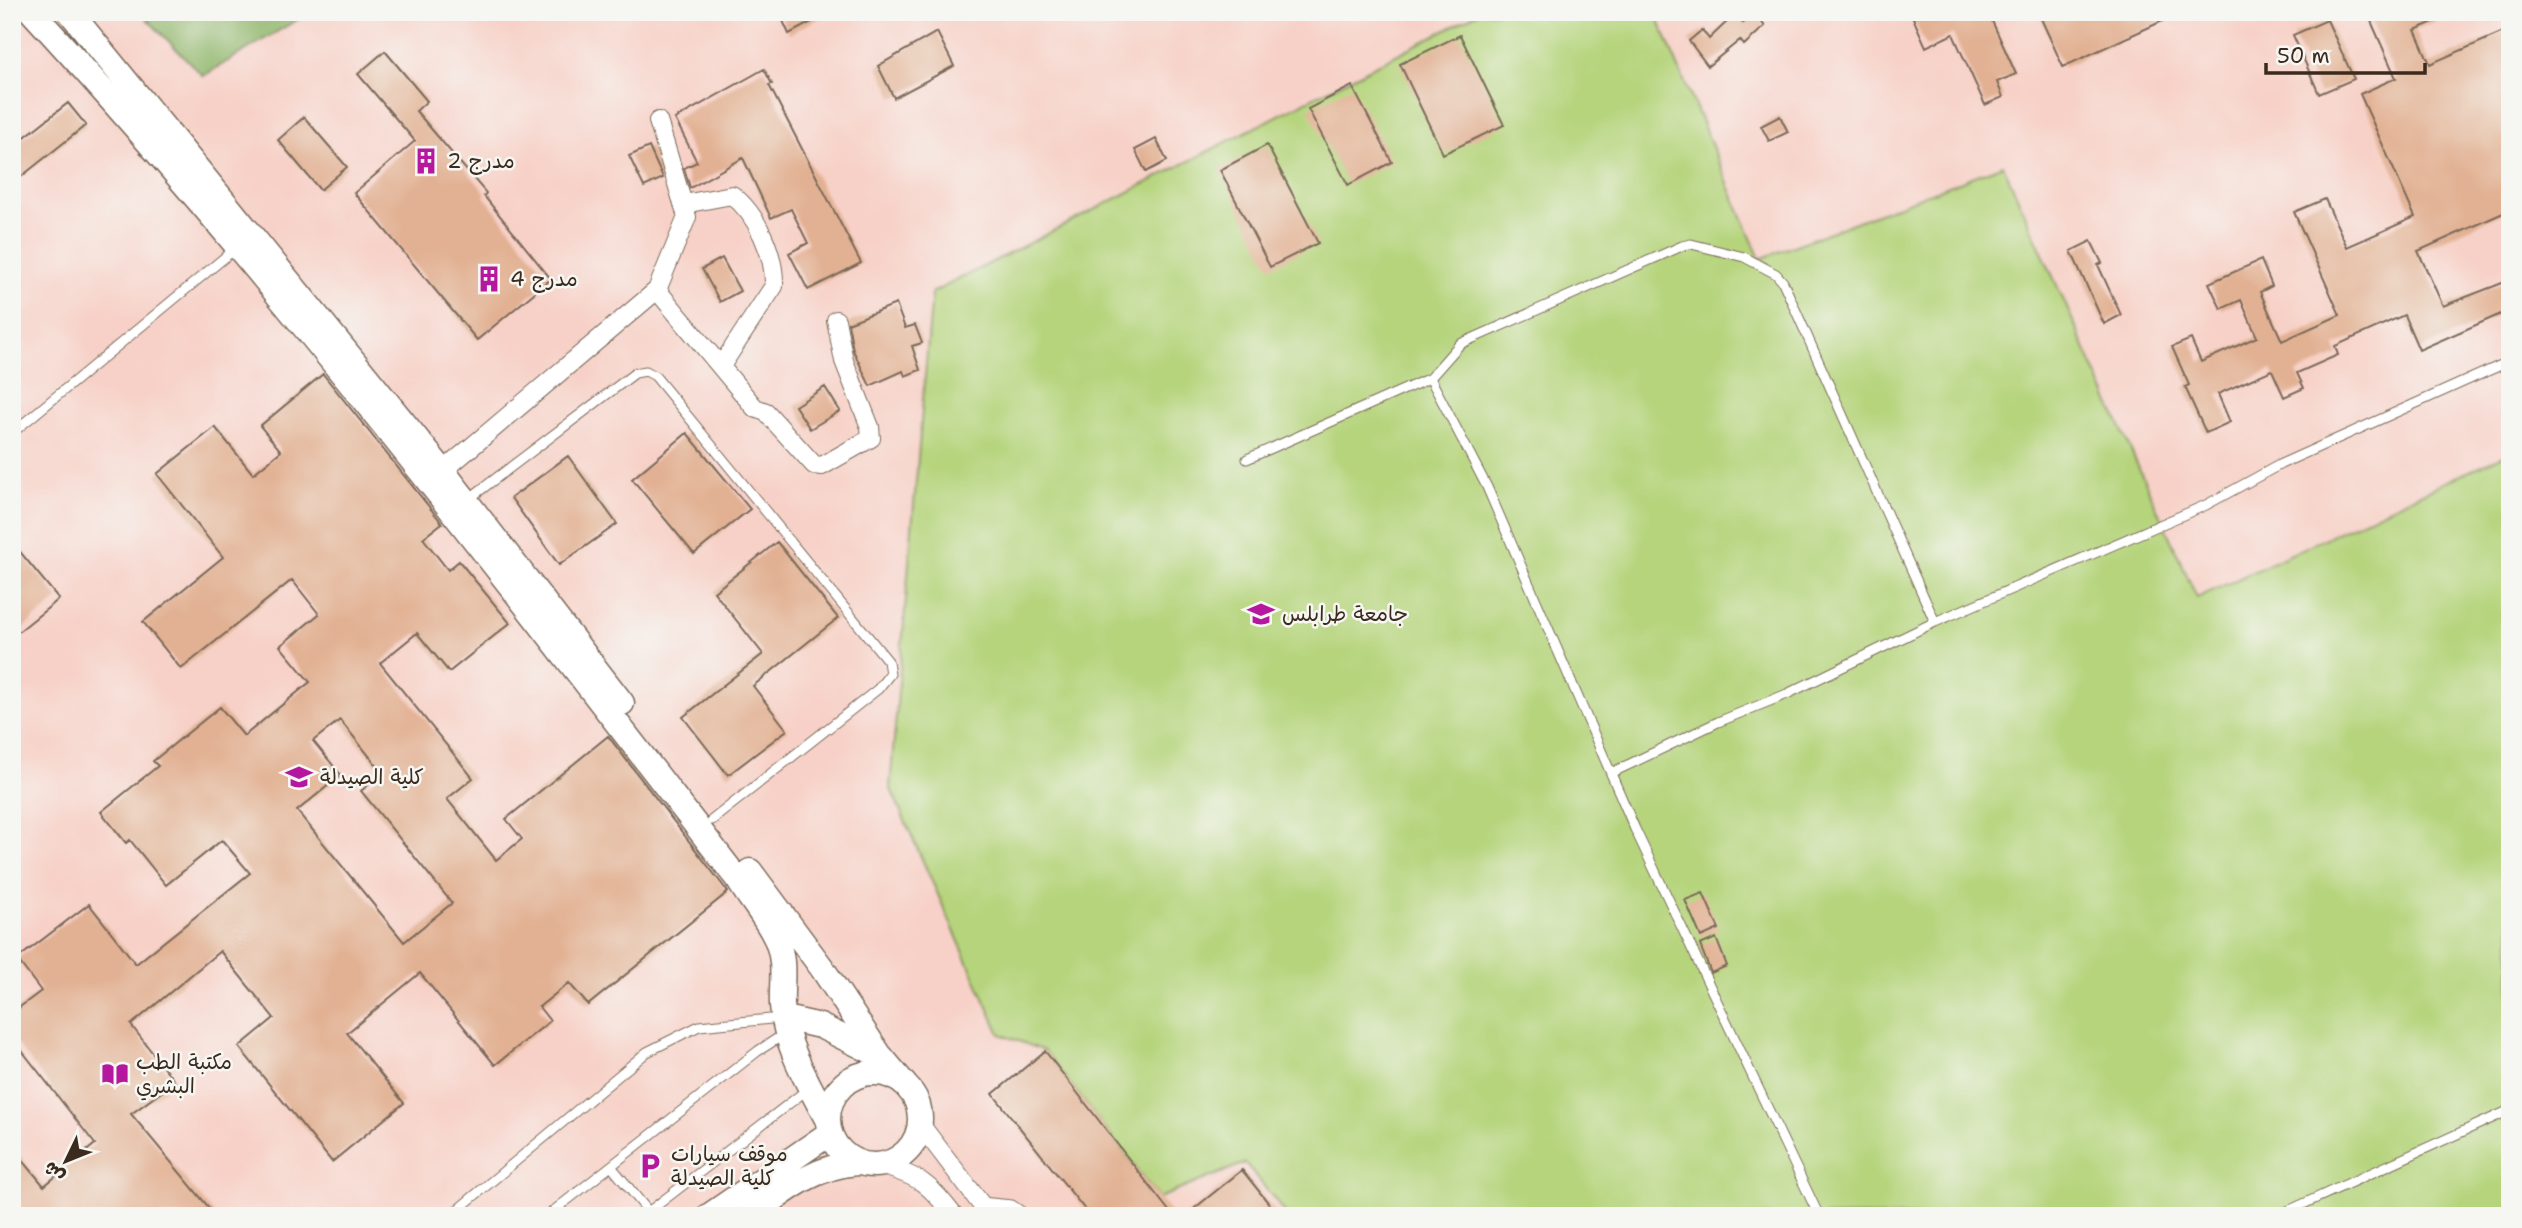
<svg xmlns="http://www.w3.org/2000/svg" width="2522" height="1228" viewBox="0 0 2522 1228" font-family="'Shantell Sans','Playpen Sans Arabic',sans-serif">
<rect width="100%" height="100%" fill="#f6f6f2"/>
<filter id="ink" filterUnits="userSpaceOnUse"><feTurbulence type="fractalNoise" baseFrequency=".0143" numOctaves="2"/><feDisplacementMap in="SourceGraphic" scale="14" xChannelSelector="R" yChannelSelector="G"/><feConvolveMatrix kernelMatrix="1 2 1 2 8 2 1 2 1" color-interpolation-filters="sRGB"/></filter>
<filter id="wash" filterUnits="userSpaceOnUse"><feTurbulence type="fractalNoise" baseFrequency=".00686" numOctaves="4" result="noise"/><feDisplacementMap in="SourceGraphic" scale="28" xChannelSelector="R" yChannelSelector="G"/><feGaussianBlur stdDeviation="1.57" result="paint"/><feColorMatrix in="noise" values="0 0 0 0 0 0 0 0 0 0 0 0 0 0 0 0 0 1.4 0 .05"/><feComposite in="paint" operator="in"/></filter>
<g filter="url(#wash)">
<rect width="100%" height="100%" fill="#f4e2ca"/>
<!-- built -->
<path fill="#f7d1c7" d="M 12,12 L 2510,12 L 2510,1216 L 12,1216 Z"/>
<!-- green -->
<path fill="#b5d47b" stroke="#787f4c" stroke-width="2" d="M 1480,12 L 1655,12 L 1760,259 L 2003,165 L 2197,598 L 2510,452 L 2510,1216 L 1288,1216 L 1245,1163 L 1159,1198 L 1045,1051 L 1000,1034 L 890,787 L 932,293 Z"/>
<!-- forest -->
<path fill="#90b66b" stroke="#667044" stroke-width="2" d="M 140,12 L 310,12 L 203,76 Z"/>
<g id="blocks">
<!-- building -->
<path fill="#e2b193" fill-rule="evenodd" d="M 779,12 L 830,12 L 789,34 Z
M 1924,12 L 1988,12 L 2016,74 L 1997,82 L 2003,97 L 1985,105 L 1953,34 L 1926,47 L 1913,18 Z
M 2038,12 L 2182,12 L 2063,67 Z
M 2367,12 L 2455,12 L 2415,30 L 2430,64 L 2510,29 L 2510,161 L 2502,165 L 2510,183 L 2510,210 L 2418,251 L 2443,306 L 2510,280 L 2510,310 L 2419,350 L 2404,315 L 2335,346 L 2338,355 L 2297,373 L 2304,388 L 2284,397 L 2272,370 L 2218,394 L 2230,422 L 2206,433 L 2185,387 L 2189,385 L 2172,347 L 2191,339 L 2201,362 L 2257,337 L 2241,300 L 2221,309 L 2209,283 L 2261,260 L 2272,286 L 2260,292 L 2282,341 L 2340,315 L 2294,212 L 2325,199 L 2347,247 L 2415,217 L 2360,94 L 2396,78 Z
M 1735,14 L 1743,23 L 1754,14 L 1765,26 L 1744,45 L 1740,40 L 1708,66 L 1689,41 L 1702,30 L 1709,39 Z
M 2327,20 L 2354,79 L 2319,94 L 2293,35 Z
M 937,32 L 954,66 L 894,98 L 878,66 Z
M 1460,35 L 1504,125 L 1443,154 L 1400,64 Z
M 385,51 L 427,101 L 416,111 L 486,193 L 484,196 L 551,279 L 477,340 L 354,193 L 415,141 L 358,74 Z
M 764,69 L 772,84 L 769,85 L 861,263 L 808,290 L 789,253 L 808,243 L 791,209 L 771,218 L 743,158 L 690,188 L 684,168 L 697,162 L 675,119 Z
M 1352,86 L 1392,162 L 1348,185 L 1308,109 Z
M 68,103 L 86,125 L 12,184 L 12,147 Z
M 1780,116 L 1788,132 L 1769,141 L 1761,126 Z
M 304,117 L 347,167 L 320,190 L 278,140 Z
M 1156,139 L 1167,161 L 1146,172 L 1135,150 Z
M 1267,145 L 1318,243 L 1270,267 L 1220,170 Z
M 649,147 L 663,178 L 644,187 L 629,156 Z
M 2091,241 L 2102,263 L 2098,265 L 2121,315 L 2104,324 L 2071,251 Z
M 722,258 L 740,291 L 720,302 L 702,269 Z
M 896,304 L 905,328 L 915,325 L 922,343 L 912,346 L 920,370 L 905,376 L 903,371 L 870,386 L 853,350 L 848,323 Z
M 323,374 L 442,523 L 423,538 L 448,570 L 459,561 L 510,623 L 449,672 L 417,633 L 380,663 L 473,778 L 447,799 L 496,860 L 522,839 L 506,819 L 608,736 L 728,892 L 588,1005 L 569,983 L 539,1007 L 550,1021 L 495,1065 L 420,973 L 347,1033 L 404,1103 L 332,1162 L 239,1047 L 274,1018 L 220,951 L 131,1025 L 175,1082 L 131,1114 L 216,1216 L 12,1216 L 12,1147 L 44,1186 L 95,1144 L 12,1038 L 12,1013 L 41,991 L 17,959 L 89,904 L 136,964 L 250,873 L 222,840 L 166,885 L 130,840 L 126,843 L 101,812 L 158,766 L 153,761 L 220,707 L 244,736 L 310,682 L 280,646 L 319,614 L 292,580 L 181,669 L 143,622 L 223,557 L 157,474 L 215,427 L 253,474 L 281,451 L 260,426 ZM 340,720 L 383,773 L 361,791 L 452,903 L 404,942 L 297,811 L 341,775 L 313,741 Z
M 825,387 L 840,411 L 810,429 L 795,406 Z
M 687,433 L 750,509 L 694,554 L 632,479 Z
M 568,456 L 617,524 L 559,565 L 511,498 Z
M 12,542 L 59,599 L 12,637 Z
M 777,542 L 838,618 L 753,686 L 787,730 L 728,775 L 683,717 L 763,654 L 714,592 Z
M 1703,893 L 1719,929 L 1701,937 L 1685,900 Z
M 1716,938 L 1727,966 L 1711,973 L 1700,945 Z
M 1045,1051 L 1159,1198 L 1173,1216 L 1090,1216 L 993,1094 Z
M 1242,1170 L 1279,1216 L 1185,1216 Z"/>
</g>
</g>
<g filter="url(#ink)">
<use href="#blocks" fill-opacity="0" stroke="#7c6a5a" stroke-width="2"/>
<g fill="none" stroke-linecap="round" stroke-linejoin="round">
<!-- lane casing -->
<g stroke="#7c6a5a" stroke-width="11">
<path id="lane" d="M 12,21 L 23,12
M 1430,378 L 1487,487 L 1635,829 L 1819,1216
M 12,433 L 236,248
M 1247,459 L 1430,378 L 1460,344 L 1682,246 L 1691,244 L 1744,257 L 1776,274 L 1783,282 L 1935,622
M 466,501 L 635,373 L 646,371 L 655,376 L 888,661 L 890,674 L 878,689 L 712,820
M 1611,773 L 1718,722 L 1787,694 L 1935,622 L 2206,505 L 2281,464 L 2510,361
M 611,1166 L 652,1216
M 981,1202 L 1012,1205 L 1028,1216
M 450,1216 L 647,1052 L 699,1026 L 781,1018
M 547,1216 L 758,1051 L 786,1033
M 643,1216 L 808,1089
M 2277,1216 L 2510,1110"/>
</g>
<!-- street casing -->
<g stroke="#7c6a5a" stroke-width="20">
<path id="street" d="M 684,204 L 732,195 C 757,214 775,255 774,286 L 721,366
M 657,290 L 755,408 L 766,412 L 814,465 L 822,466 L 871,438 L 870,427 L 844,361 L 836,320
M 443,471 L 657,290 L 687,217 L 658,121
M 920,1124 L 990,1216
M 880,1165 C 921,1177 928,1183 954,1216"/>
</g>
<!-- secondary casing -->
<g stroke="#7c6a5a" stroke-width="27">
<path id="secondary" d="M 32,12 C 285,287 511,586 739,881 C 751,901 768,920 777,941 C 786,963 781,983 782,1005 C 785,1046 809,1085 828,1121
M 70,12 L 443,471 L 622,703
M 750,871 L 822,968 L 879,1054 L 906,1086
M 785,1018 L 820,1026 L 875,1053
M828 1119a46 46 0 1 1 92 0a46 46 0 1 1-92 0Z
M 709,1216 L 830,1133
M 751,1216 C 785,1191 815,1166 857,1163"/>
</g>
<!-- lane -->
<use href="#lane" stroke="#fff" stroke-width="9"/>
<!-- street -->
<use href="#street" stroke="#fff" stroke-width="18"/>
<!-- secondary -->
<use href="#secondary" stroke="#fff" stroke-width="24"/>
</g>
</g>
<!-- icons -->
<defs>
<g id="building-bare" transform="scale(2.1)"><path d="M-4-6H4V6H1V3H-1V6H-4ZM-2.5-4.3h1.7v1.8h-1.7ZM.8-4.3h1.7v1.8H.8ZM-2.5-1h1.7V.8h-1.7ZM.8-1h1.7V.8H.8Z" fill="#b5179e" stroke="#f6f6f2" stroke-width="2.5" paint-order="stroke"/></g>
<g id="university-bare" transform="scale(2.1)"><path d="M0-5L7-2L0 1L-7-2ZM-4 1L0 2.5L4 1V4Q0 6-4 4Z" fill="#b5179e" stroke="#f6f6f2" stroke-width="2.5" paint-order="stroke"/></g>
<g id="library-bare" transform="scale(2.1)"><path d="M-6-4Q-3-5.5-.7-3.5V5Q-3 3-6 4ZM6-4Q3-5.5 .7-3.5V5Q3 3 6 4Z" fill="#b5179e" stroke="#f6f6f2" stroke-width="2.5" paint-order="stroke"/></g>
<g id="parking-bare" transform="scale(2.1)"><path d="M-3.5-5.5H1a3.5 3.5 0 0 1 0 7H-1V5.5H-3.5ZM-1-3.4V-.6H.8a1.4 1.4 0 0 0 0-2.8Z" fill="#b5179e" stroke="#f6f6f2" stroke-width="2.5" paint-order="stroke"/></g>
</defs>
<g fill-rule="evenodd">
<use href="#building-bare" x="426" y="161"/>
<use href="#building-bare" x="489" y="279"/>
<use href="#university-bare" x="1261" y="614"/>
<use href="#university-bare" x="299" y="777"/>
<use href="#library-bare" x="115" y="1074"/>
<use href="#parking-bare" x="650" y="1166"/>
</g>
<g text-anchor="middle" stroke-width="5" stroke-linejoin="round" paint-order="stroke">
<!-- poi labels -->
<g font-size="21" fill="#3b2a1e" stroke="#f6f6f2" text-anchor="start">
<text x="447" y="168">مدرج 2</text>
<text x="510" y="286">مدرج 4</text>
<text x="1282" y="621">جامعة طرابلس</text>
<text x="320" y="784">كلية الصيدلة</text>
<text x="136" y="1069">مكتبة الطب<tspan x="136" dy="24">البشري</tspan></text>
<text x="671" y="1161">موقف سيارات<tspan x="671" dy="24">كلية الصيدلة</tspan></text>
</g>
</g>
<!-- margin -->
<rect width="2522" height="1228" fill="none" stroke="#f6f6f2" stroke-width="42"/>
<!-- north arrow -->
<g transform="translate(66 1161) rotate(227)" stroke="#f6f6f2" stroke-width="5" paint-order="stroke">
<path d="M0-5L12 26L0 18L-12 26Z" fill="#3b2a1e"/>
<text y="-10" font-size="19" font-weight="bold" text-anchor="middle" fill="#3b2a1e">ش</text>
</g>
<!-- scale -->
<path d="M2266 63v10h159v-10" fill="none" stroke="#3b2a1e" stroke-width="3.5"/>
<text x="2277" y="63" font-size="21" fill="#3b2a1e" stroke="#f6f6f2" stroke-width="5" paint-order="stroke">50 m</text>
</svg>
